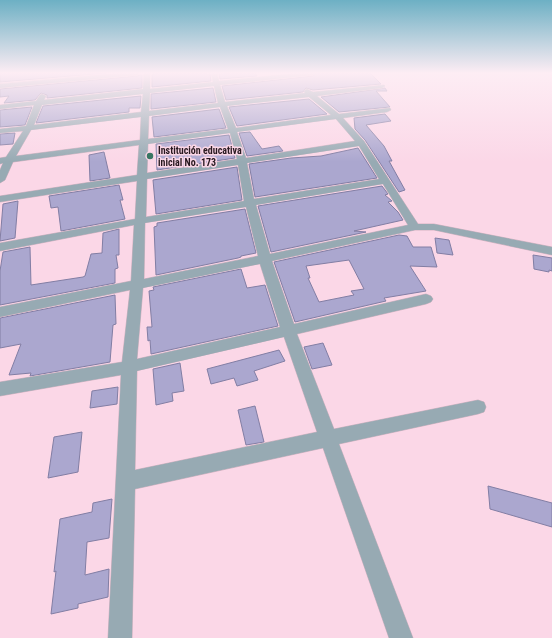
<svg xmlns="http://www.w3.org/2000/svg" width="552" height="638" viewBox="0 0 552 638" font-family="'Roboto Condensed',sans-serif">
<rect width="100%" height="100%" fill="#fbd7e7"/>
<!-- building -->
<path fill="#aba7cf" stroke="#827ea4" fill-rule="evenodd" d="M 0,73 L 106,73 L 0,82 Z
M 153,73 L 206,73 L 207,74 L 210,74 L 211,81 L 152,87 L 152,75 L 154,74 Z
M 235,73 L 255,73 L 257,76 L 220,79 L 219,74 Z
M 317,73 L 370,73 L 381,84 L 313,90 L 306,88 L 303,92 L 226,100 L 222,86 L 313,76 Z
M 140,75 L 142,75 L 142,88 L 47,98 L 47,95 L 41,93 L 35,100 L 4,103 L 9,96 L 0,97 L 0,89 L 137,76 Z
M 213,88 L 216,102 L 151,109 L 151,94 Z
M 385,88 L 387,91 L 376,91 L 390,107 L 339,112 L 321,97 Z
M 141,96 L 140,108 L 129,108 L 129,112 L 36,123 L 43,106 Z
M 309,99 L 327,114 L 237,126 L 229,107 Z
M 32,107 L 25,125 L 0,127 L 0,110 Z
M 219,109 L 226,128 L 154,137 L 152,117 Z
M 385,114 L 391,121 L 366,125 L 384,146 L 392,161 L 389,161 L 405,190 L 399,192 L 365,140 L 355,129 L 354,118 Z
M 250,132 L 262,149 L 279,146 L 283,151 L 247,156 L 239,133 Z
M 15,133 L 13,144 L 0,145 L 0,134 Z
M 229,135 L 235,158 L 157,170 L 156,144 Z
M 358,148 L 377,178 L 255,197 L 249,164 L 291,158 L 321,156 Z
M 104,152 L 110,178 L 90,181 L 89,155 Z
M 237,167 L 242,200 L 156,214 L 153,180 Z
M 119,185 L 123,200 L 120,200 L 125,219 L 61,231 L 58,207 L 51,208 L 49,196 Z
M 382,186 L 388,194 L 385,195 L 392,201 L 388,202 L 398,212 L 403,220 L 354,231 L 366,232 L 271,252 L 258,206 Z
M 18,201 L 15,238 L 0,241 L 3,204 Z
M 245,209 L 256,253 L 241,256 L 241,257 L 238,258 L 156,275 L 154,227 L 157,226 L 157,223 Z
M 119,229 L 119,255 L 116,255 L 118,268 L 115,269 L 115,283 L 0,305 L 0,271 L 3,252 L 30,247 L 31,285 L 83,277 L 85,276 L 91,254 L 102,253 L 103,233 Z
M 399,235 L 407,236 L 413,247 L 431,247 L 437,267 L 410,266 L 426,291 L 384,298 L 386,301 L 295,322 L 274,262 ZM 349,260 L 364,289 L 351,291 L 354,295 L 319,302 L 308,278 L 310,278 L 306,266 Z
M 435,238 L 449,240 L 453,255 L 437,253 Z
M 533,255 L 552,258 L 552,271 L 549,270 L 549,272 L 534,269 Z
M 241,269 L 247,288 L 265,285 L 278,326 L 151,354 L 150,340 L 148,341 L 147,327 L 152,327 L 149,291 L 154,290 L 153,287 Z
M 115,295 L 116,324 L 113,325 L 110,362 L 30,376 L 31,373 L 9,375 L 21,344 L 0,348 L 0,318 Z
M 323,343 L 332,365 L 312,369 L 304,347 Z
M 279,350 L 285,361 L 254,371 L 258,380 L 237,386 L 234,378 L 211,384 L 207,369 Z
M 180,363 L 184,391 L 172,393 L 173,401 L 156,405 L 153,369 Z
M 118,387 L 117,404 L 90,408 L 92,391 Z
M 255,406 L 264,442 L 246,445 L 238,410 Z
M 82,432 L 78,472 L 48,478 L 54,437 Z
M 488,486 L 552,503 L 552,527 L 490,509 Z
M 112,499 L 109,538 L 87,542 L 85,575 L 109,569 L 108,597 L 78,604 L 78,608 L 51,614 L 56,571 L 54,572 L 60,519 L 92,512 L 93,503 Z"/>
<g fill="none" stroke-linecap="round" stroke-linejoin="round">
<!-- minor casing -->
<g stroke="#d5b5c3" stroke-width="1">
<path id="minor" d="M 120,73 L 140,73 L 137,75 L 0,88 L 0,84 Z
M 144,73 L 150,73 L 150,89 L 213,82 L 211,73 L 217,73 L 219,81 L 298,73 L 316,73 L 313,75 L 220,85 L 225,102 L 305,93 L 304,91 L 307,89 L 313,92 L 384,85 L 385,86 L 382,88 L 317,96 L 339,114 L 390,108 L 391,110 L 387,112 L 343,118 L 364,141 L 418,224 L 434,224 L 552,247 L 552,255 L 434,230 L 415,230 L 272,261 L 294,324 L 426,294 L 431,296 L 433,299 L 431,302 L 426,304 L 297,334 L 334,429 L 478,400 L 484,402 L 486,407 L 484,412 L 478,414 L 339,444 L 413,638 L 389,638 L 323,448 L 135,489 L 132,638 L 108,638 L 121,375 L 0,396 L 0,382 L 122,362 L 130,290 L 0,317 L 0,307 L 131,281 L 134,225 L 0,251 L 0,243 L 135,219 L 137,181 L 0,202 L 0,196 L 137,175 L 139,145 L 13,162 L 5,180 L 0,183 L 0,170 L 3,163 L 0,164 L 0,158 L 6,157 L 23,131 L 0,133 L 0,129 L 26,126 L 34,105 L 0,109 L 0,105 L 36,101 L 40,95 L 42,94 L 46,96 L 44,100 L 143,89 ZM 214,86 L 218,103 L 149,111 L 150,93 ZM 143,94 L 141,112 L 34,125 L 42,105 ZM 309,97 L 331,115 L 236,128 L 227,106 ZM 220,107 L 228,129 L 148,139 L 149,116 ZM 141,117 L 140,140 L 16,156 L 31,130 ZM 336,119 L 355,141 L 246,158 L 237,132 ZM 230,133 L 237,159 L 147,173 L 148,144 ZM 359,146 L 379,179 L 254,199 L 247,163 ZM 238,165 L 244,201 L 146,217 L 147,179 ZM 383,184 L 408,225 L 270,254 L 256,205 ZM 246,207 L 258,256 L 144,279 L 145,223 ZM 260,264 L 280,327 L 137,359 L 143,288 ZM 284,337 L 317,432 L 135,470 L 137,371 Z"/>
</g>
<!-- minor -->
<use href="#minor" fill="#97aab3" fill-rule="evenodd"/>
</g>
<!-- sky -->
<linearGradient id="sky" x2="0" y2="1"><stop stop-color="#6db0c4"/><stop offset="0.45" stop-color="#fdedf4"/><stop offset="1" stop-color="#fdedf4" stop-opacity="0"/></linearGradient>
<rect width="552" height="162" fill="url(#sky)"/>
<!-- markers -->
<circle fill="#397662" stroke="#fbd7e7" stroke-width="1.5" cx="150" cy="156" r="4"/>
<g text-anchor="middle" stroke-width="3" stroke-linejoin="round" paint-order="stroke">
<!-- far-poi labels -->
<g font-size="10" font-weight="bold" fill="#281920" stroke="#fbd7e7" text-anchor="start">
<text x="158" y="154">Institución educativa<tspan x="158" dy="12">inicial No. 173</tspan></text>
</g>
</g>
</svg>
